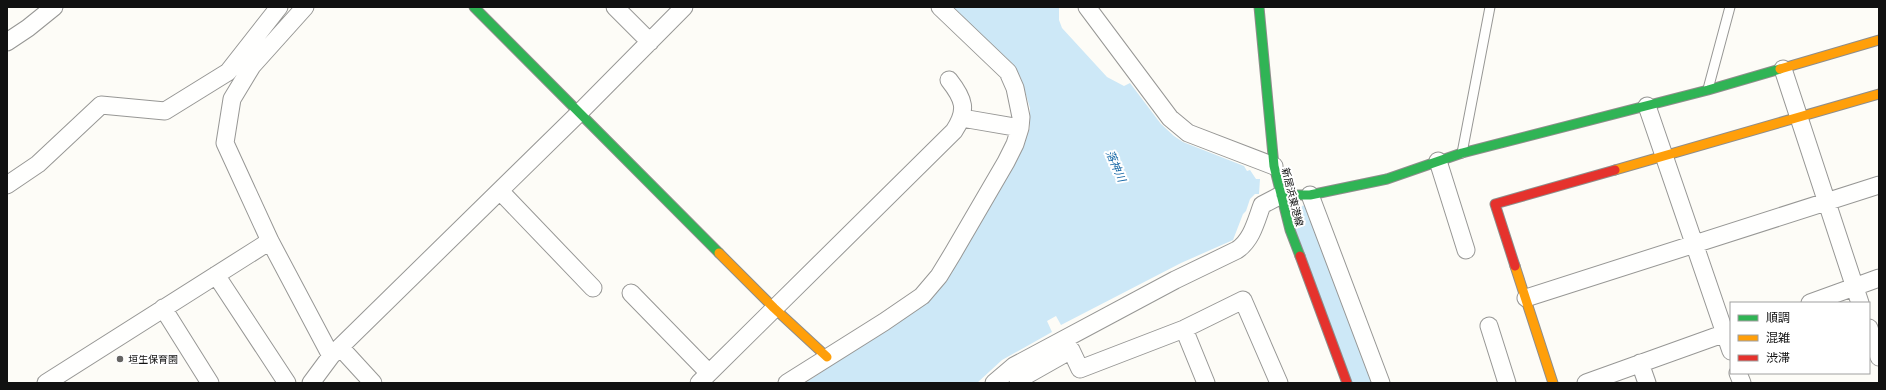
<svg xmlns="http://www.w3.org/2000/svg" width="1886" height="390" viewBox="0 0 1886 390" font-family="Bitter,'Noto Sans JP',serif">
<rect width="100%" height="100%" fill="#fdfcf7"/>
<!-- water -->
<path fill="#cde8f7" d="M 952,7 L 1059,7 L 1059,20 L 1062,28 L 1107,77 L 1124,86 L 1130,83 L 1161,124 L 1174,136 L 1183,142 L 1244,166 L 1247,171 L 1250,170 L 1256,179 L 1260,179 L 1259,194 L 1255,194 L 1250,199 L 1246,211 L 1243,214 L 1233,240 L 1181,263 L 1061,325 L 1056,316 L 1047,321 L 1052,332 L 1002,360 L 977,383 L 805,383 L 910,314 L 1025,140 L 1030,128 L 1030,108 L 1021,78 L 1013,64 Z"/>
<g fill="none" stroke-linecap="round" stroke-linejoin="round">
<!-- river -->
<path stroke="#cde8f7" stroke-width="27" d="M 1305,219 L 1365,383"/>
<!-- lane casing -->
<g stroke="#979795" stroke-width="11">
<path id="lane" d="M 1708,89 L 1730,7
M 1462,153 L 1490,7"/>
</g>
<!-- street casing -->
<g stroke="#979795" stroke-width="19">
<path id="street" d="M 305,7 L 252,66 L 232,99 L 225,143 L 270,241 L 331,356 L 311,383
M 615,7 L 650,42
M 940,7 L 1008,72 L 1015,88 L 1021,117 L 1020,128
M 1087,7 L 1170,118 L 1188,133 L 1274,166
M 7,42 L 28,28 L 54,7
M 1783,69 L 1860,303
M 1647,106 L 1731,351
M 1438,161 L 1466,250
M 7,185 L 38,164 L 101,105 L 165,111 L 228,72 L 279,7
M 500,191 L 593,288
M 1310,195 L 1381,383
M 216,275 L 287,383
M 631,293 L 709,373
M 1526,298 L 1879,185
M 1810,303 L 1879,278
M 163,308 L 210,383
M 1489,326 L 1507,383
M 1869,328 L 1879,357
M 1184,329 L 1206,383
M 340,347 L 373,383
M 331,356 L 579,113 L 684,7
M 1640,363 L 1647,383
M 1738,373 L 1742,383
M 46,383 L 270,241
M 699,383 L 954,131 C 968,110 964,99 949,80
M 787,383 L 884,322 L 922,296 L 939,276 L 953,253 L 1006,162 L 1015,144 L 1020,128 L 962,118
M 994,383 L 1014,366 L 1175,280 L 1237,250 C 1252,240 1256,221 1262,205 L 1281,195
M 1018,383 L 1025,376 L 1071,350 L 1080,369 L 1184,329 L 1243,300 L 1279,383
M 1586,383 L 1731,331"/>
</g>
<!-- fast casing -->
<g stroke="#8e8d8b" stroke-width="11">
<path id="fast" d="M 474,7 L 719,253
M 1259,7 L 1274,166 L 1290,230 L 1300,256
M 1281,195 L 1310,195 L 1387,179 L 1462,153 L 1708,90 L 1780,69"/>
</g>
<!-- slow casing -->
<g stroke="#8e8d8b" stroke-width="11">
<path id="slow" d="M 1780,69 L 1879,40
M 1615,170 L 1879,94
M 719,253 L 774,308 L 827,357
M 1515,266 L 1553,383"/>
</g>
<!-- jam casing -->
<g stroke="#8e8d8b" stroke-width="11">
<path id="jam" d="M 1300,256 L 1347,383
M 1515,266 L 1495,204 L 1615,170"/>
</g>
<!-- lane -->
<use href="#lane" stroke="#fffffe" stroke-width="9"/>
<!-- street -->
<use href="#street" stroke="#fffffe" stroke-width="17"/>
<!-- fast -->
<use href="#fast" stroke="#30b455" stroke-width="9"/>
<!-- slow -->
<use href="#slow" stroke="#ff9f0a" stroke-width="9"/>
<!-- jam -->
<use href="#jam" stroke="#e5322d" stroke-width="9"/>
</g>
<!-- markers -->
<circle fill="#646362" stroke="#fff" stroke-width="1.5" cx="120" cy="359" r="4"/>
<g text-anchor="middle" stroke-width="4" stroke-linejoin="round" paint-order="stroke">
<!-- street labels -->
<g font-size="10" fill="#111" stroke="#fff">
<text transform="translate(1293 197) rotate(76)" y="4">新居浜東港線</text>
</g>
<!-- poi labels -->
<g font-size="10" fill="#111" stroke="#fff" text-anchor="start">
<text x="128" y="363">垣生保育園</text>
</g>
<!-- water labels -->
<g font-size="11" font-style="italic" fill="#1768a6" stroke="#fff">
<text transform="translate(1116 166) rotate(66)" y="4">落神川</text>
</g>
</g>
<!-- border -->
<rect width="1886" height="390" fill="none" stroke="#111111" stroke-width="16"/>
<!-- legend -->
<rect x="1730" y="302" width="140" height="72" fill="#ffffff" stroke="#a0a0a0"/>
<rect x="1738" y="315" width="20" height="6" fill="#30b455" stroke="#a0a0a0"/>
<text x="1766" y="322" font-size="12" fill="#111111">順調</text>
<rect x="1738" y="335" width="20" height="6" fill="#ff9f0a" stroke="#a0a0a0"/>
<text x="1766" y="342" font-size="12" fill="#111111">混雑</text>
<rect x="1738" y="355" width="20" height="6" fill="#e5322d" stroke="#a0a0a0"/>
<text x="1766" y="362" font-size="12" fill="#111111">渋滞</text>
</svg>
